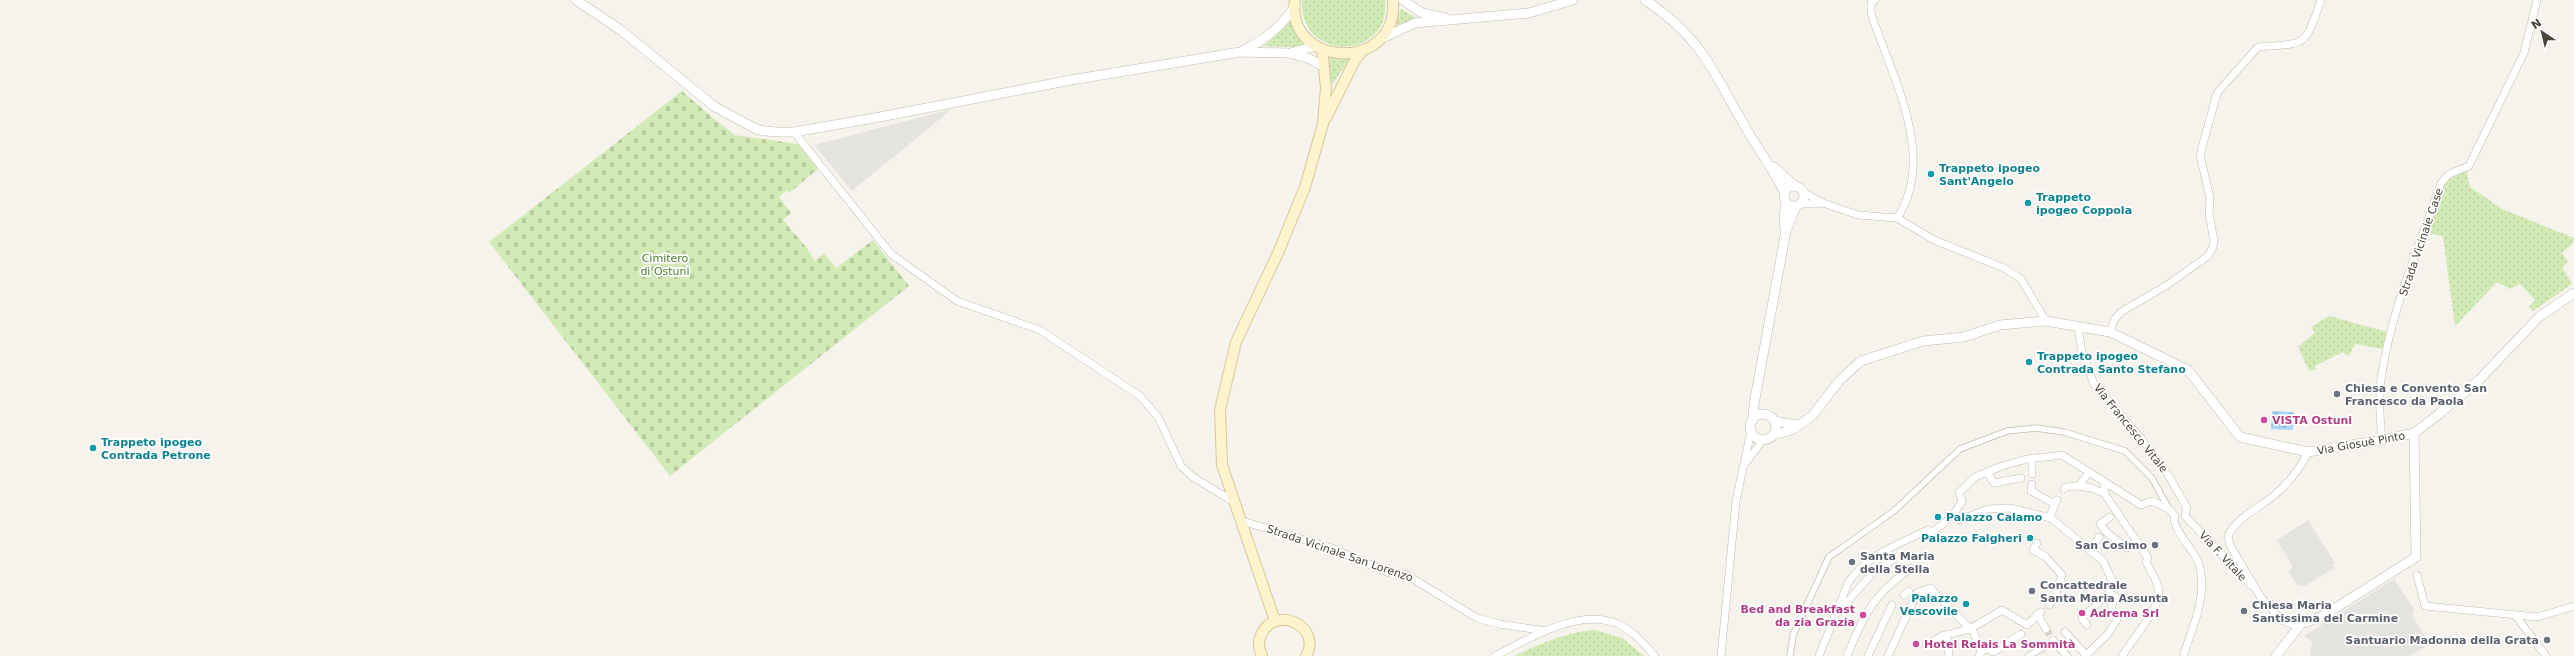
<svg xmlns="http://www.w3.org/2000/svg" width="2574" height="656" viewBox="0 0 2574 656" font-family="'DejaVu Sans',sans-serif">
<defs>
<pattern id="grass-dots" width="8" height="8" patternUnits="userSpaceOnUse"><rect width="8" height="8" fill="#d2eab5"/><path d="M2 2h.1M6 6h.1" fill="none" stroke="#b6ca9c" stroke-width="1.8" stroke-linecap="round"/></pattern>
<pattern id="cemetery-stones" width="16" height="16" patternUnits="userSpaceOnUse"><rect width="16" height="16" fill="#d2eab5"/><path d="M2 7V4a2 2 0 0 1 4 0v3zM10 15v-3a2 2 0 0 1 4 0v3z" fill="#b6ca9c"/></pattern>
<pattern id="water-waves" width="16" height="10" patternUnits="userSpaceOnUse"><rect width="16" height="10" fill="#a9d4f2"/><path d="M0 5q4-4 8 0t8 0" fill="none" stroke="#8caec5"/></pattern>
</defs>
<rect width="100%" height="100%" fill="#f6f3ec"/>
<!-- grass -->
<path fill="url(#grass-dots)" d="M 1302,0 L 1385,0 C 1392,60 1299,64 1302,0 Z
M 1401,9 L 1417,18 L 1395,26 Z
M 1290,19 L 1293,19 L 1308,44 L 1307,48 L 1264,46 Z
M 1334,56 L 1350,58 L 1332,85 L 1328,60 Z
M 2466,169 L 2470,187 L 2502,209 L 2574,238 L 2574,242 L 2562,253 L 2568,262 L 2562,267 L 2572,284 L 2533,311 L 2529,307 L 2535,300 L 2520,284 L 2510,289 L 2497,282 L 2455,326 L 2443,237 L 2427,232 L 2435,202 L 2447,181 Z
M 2329,316 L 2387,332 L 2383,349 L 2355,344 L 2349,356 L 2343,352 L 2315,366 L 2316,369 L 2309,371 L 2298,347 L 2315,332 L 2311,327 Z
M 1595,630 L 1622,638 L 1644,656 L 1514,656 C 1540,644 1566,632 1595,630 Z"/>
<!-- cemetery -->
<path fill="url(#cemetery-stones)" d="M 682,91 L 714,119 L 735,135 L 798,144 L 818,169 L 789,193 L 787,190 L 779,197 L 791,213 L 783,220 L 806,247 L 815,261 L 824,253 L 836,268 L 873,240 L 909,286 L 670,476 L 489,242 Z"/>
<!-- parking -->
<path fill="#e5e3e0" d="M 952,109 L 852,191 L 814,145 Z
M 2308,520 L 2335,563 L 2332,565 L 2334,568 L 2305,586 L 2297,585 L 2288,571 L 2293,567 L 2277,540 Z
M 2394,579 L 2414,609 L 2412,616 L 2430,644 L 2409,656 L 2310,656 L 2312,642 L 2304,636 Z"/>
<!-- water -->
<path fill="url(#water-waves)" d="M 2272,411 L 2294,412 L 2293,430 L 2271,429 Z"/>
<g fill="none" stroke-linecap="round" stroke-linejoin="round">
<!-- minor-tunnel -->
<path stroke="#d4d0c8" stroke-width="7" stroke-dasharray="7 3.5" stroke-linecap="butt" d="M 2046,629 L 2053,640"/>
<!-- pedestrian casing -->
<g stroke="#c2bbae" stroke-width="7">
<path id="pedestrian" d="M 1790,656 L 1793,635 L 1829,557 L 1894,511 L 1960,449 L 2007,431 L 2036,428 L 2064,432 L 2125,451 L 2152,478 L 2169,509
M 2028,656 L 2054,642"/>
</g>
<!-- minor casing -->
<g stroke="#c2bbae" stroke-width="8">
<path id="minor" d="M 1875,0 L 1871,3 L 1871,13 C 1891,75 1938,157 1897,218
M 794,132 L 891,254 L 957,301 L 1040,330 L 1140,396 L 1158,417 L 1181,466 L 1193,477 L 1234,502
M 1803,192 L 1823,203 L 1858,215 L 1897,218 L 1934,240 L 2004,268 L 2021,279 L 2046,321
M 1801,204 L 1823,203
M 2078,326 L 2082,353 L 2094,384 L 2144,442 L 2170,478 L 2187,508 L 2185,516
M 2110,332 L 2114,320 L 2121,312 L 2167,285 L 2208,256 L 2213,247 L 2214,240 L 2209,214 L 2210,198 L 2200,155 L 2217,93 L 2258,47 C 2308,43 2304,48 2321,0
M 2382,440 C 2380,418 2378,395 2382,373 C 2392,308 2420,244 2441,183 L 2449,174 L 2469,166 L 2524,53 L 2537,0
M 2032,458 L 2032,474
M 1745,464 L 1763,440
M 1987,472 L 1994,483 L 2021,478
M 2032,484 L 2031,491 L 2055,504
M 2105,484 L 2104,493 L 2148,558 L 2146,562 C 2151,572 2160,584 2159,596 C 2159,607 2129,645 2122,656
M 2079,486 L 2091,488 L 2104,493
M 2064,489 L 2065,487 L 2079,486 L 2089,472
M 2185,516 L 2251,585
M 2110,517 L 2100,524 L 2106,532 L 2127,548
M 2049,518 L 2057,500
M 1960,520 L 1988,509 L 2010,508 L 2051,518 L 2103,561 L 2112,580 L 2109,593 L 2116,597 L 2110,610 L 2119,616 L 2108,634 L 2085,656
M 1242,521 L 1332,548 L 1389,573 L 1405,574 L 1477,618 L 1499,624 L 1546,631
M 2037,543 L 2033,550 L 2045,556 L 2062,575 L 2055,597 L 2049,605
M 2091,550 L 2099,537
M 2417,575 L 2425,606 L 2537,617 L 2574,606
M 1904,595 L 1909,591
M 1839,607 L 1844,606 L 1874,571 L 1893,560
M 2037,614 L 2046,629
M 2515,615 L 2546,656
M 2087,625 L 2082,618 L 2109,593
M 2299,627 L 2281,620 L 2260,596 L 2230,545 L 2228,536 C 2237,516 2262,507 2278,492 C 2290,481 2301,467 2308,452
M 2065,632 L 2086,655
M 1947,636 L 1949,656
M 2053,640 L 2067,656
M 1926,645 L 1942,636 L 1970,629 L 2002,610 L 2027,625 L 2041,612
M 1981,652 L 1988,648 L 1993,652 L 2021,634
M 1495,656 C 1529,639 1578,607 1618,624 C 1633,631 1644,644 1655,656
M 1721,656 L 1736,501 L 1751,431
M 1819,656 L 1848,583 C 1865,556 1900,543 1928,530 L 1932,532 C 1944,524 1956,513 1962,501 L 1959,493 L 1975,477 L 2002,466 L 2027,459 L 2062,455 L 2141,505 L 2152,501 L 2169,509 L 2175,516 C 2170,527 2195,551 2199,564 C 2208,595 2193,627 2183,656
M 1847,656 C 1865,613 1872,596 1911,568
M 1868,656 L 1892,605
M 1888,656 L 1917,593 L 1930,588 L 1974,633 L 1981,652 L 1979,656"/>
</g>
<!-- tertiary casing -->
<g stroke="#c2bbae" stroke-width="10">
<path id="tertiary" d="M 576,0 L 622,31 L 715,107 L 758,130 L 776,132 L 794,132 L 880,117 L 1071,80 L 1240,52 L 1288,53 L 1308,58 L 1323,66
M 1403,0 L 1422,13 L 1445,18
M 1645,0 C 1703,38 1714,74 1747,130 C 1760,152 1774,171 1785,193
M 1381,39 L 1415,23 L 1529,13 L 1573,0
M 1244,50 C 1266,39 1281,27 1295,6
M 1293,52 L 1316,46
M 1774,167 L 1796,187
M1784 196a10 10 0 1 1 20 0a10 10 0 1 1-20 0Z
M 1785,230 L 1784,216 L 1786,203
M1750 427a13 13 0 1 1 26 0a13 13 0 1 1-26 0Z
M 1753,420 L 1754,404 L 1786,231 L 1796,206
M 1774,421 L 1797,425
M 1773,435 L 1792,430 L 1812,416 L 1840,380 L 1861,361 L 1923,341 L 1964,337 L 2000,325 L 2046,321 L 2110,332 L 2188,370 L 2240,437 L 2308,452 L 2382,440 L 2414,433 L 2439,414 L 2479,380 L 2539,317 L 2574,293
M 2276,656 L 2301,624 L 2323,616 L 2416,557 L 2414,433"/>
</g>
<!-- secondary casing -->
<g stroke="#d6c79b" stroke-width="12">
<path id="secondary" d="M 1295,0 C 1285,68 1399,74 1393,0
M 1326,118 L 1354,62 L 1362,51
M 1275,621 L 1222,465 L 1220,410 L 1236,342 L 1278,253 L 1305,187 L 1323,124 L 1326,88 L 1322,49
M 1262,656 C 1259,650 1258,642 1261,635 C 1275,603 1323,627 1306,656"/>
</g>
<!-- pedestrian -->
<use href="#pedestrian" stroke="#fff" stroke-width="5.5"/>
<!-- minor -->
<use href="#minor" stroke="#fff" stroke-width="7"/>
<!-- tertiary -->
<use href="#tertiary" stroke="#fff" stroke-width="9"/>
<!-- secondary -->
<use href="#secondary" stroke="#fff3cd" stroke-width="10"/>
</g>
<!-- markers -->
<g fill="#0f9aa8" stroke="#fff" stroke-width="1.5">
<circle cx="1931" cy="174" r="4"/>
<circle cx="2028" cy="203" r="4"/>
<circle cx="2029" cy="362" r="4"/>
<circle cx="93" cy="448" r="4"/>
<circle cx="1938" cy="517" r="4"/>
<circle cx="2030" cy="538" r="4"/>
<circle cx="1966" cy="604" r="4"/>
</g>
<g fill="#6b7280" stroke="#fff" stroke-width="1.5">
<circle cx="2337" cy="394" r="4"/>
<circle cx="2155" cy="545" r="4"/>
<circle cx="1852" cy="562" r="4"/>
<circle cx="2032" cy="591" r="4"/>
<circle cx="2244" cy="611" r="4"/>
<circle cx="2547" cy="640" r="4"/>
</g>
<g fill="#d1479c" stroke="#fff" stroke-width="1.5">
<circle cx="2264" cy="420" r="4"/>
<circle cx="2082" cy="613" r="4"/>
<circle cx="1863" cy="615" r="4"/>
<circle cx="1916" cy="644" r="4"/>
</g>
<g text-anchor="middle" stroke-width="3.5" stroke-linejoin="round" paint-order="stroke">
<!-- culture labels -->
<g font-size="11" font-weight="bold" fill="#0d838f" stroke="#fff" text-anchor="start">
<text x="1939" y="172">Trappeto ipogeo<tspan x="1939" dy="13">Sant'Angelo</tspan></text>
<text x="2036" y="201">Trappeto<tspan x="2036" dy="13">ipogeo Coppola</tspan></text>
<text x="2037" y="360">Trappeto ipogeo<tspan x="2037" dy="13">Contrada Santo Stefano</tspan></text>
<text x="101" y="446">Trappeto ipogeo<tspan x="101" dy="13">Contrada Petrone</tspan></text>
<text x="1946" y="521">Palazzo Calamo</text>
<text x="2022" y="542" text-anchor="end">Palazzo Falgheri</text>
<text x="1958" y="602" text-anchor="end">Palazzo<tspan x="1958" dy="13">Vescovile</tspan></text>
</g>
<!-- street labels -->
<g font-size="11" fill="#4b4439" stroke="#fff">
<text transform="translate(2421 242) rotate(-71)" y="4">Strada Vicinale Case</text>
<text transform="translate(2131 428) rotate(51)" y="4">Via Francesco Vitale</text>
<text transform="translate(2361 443) rotate(-10)" y="4">Via Giosuè Pinto</text>
<text transform="translate(1340 553) rotate(19)" y="4">Strada Vicinale San Lorenzo</text>
<text transform="translate(2223 556) rotate(47)" y="4">Via F. Vitale</text>
</g>
<!-- park labels -->
<g font-size="11" fill="#4a7f2a" stroke="#fff">
<text x="665" y="262">Cimitero<tspan x="665" dy="13">di Ostuni</tspan></text>
</g>
<!-- worship labels -->
<g font-size="11" font-weight="bold" fill="#5b616d" stroke="#fff" text-anchor="start">
<text x="2345" y="392">Chiesa e Convento San<tspan x="2345" dy="13">Francesco da Paola</tspan></text>
<text x="2147" y="549" text-anchor="end">San Cosimo</text>
<text x="1860" y="560">Santa Maria<tspan x="1860" dy="13">della Stella</tspan></text>
<text x="2040" y="589">Concattedrale<tspan x="2040" dy="13">Santa Maria Assunta</tspan></text>
<text x="2252" y="609">Chiesa Maria<tspan x="2252" dy="13">Santissima del Carmine</tspan></text>
<text x="2539" y="644" text-anchor="end">Santuario Madonna della Grata</text>
</g>
<!-- hotel labels -->
<g font-size="11" font-weight="bold" fill="#b23c85" stroke="#fff" text-anchor="start">
<text x="2272" y="424">VISTA Ostuni</text>
<text x="1855" y="613" text-anchor="end">Bed and Breakfast<tspan x="1855" dy="13">da zia Grazia</tspan></text>
<text x="2090" y="617">Adrema Srl</text>
<text x="1924" y="648">Hotel Relais La Sommità</text>
</g>
</g>
<!-- north arrow -->
<g transform="translate(2542 32) rotate(325)" stroke="#ffffff" stroke-width="3" paint-order="stroke">
<path d="M0-3L7 15L0 10L-7 15Z" fill="#4b4439"/>
<text y="-6" font-size="11" font-weight="bold" text-anchor="middle" fill="#4b4439">N</text>
</g>
</svg>
